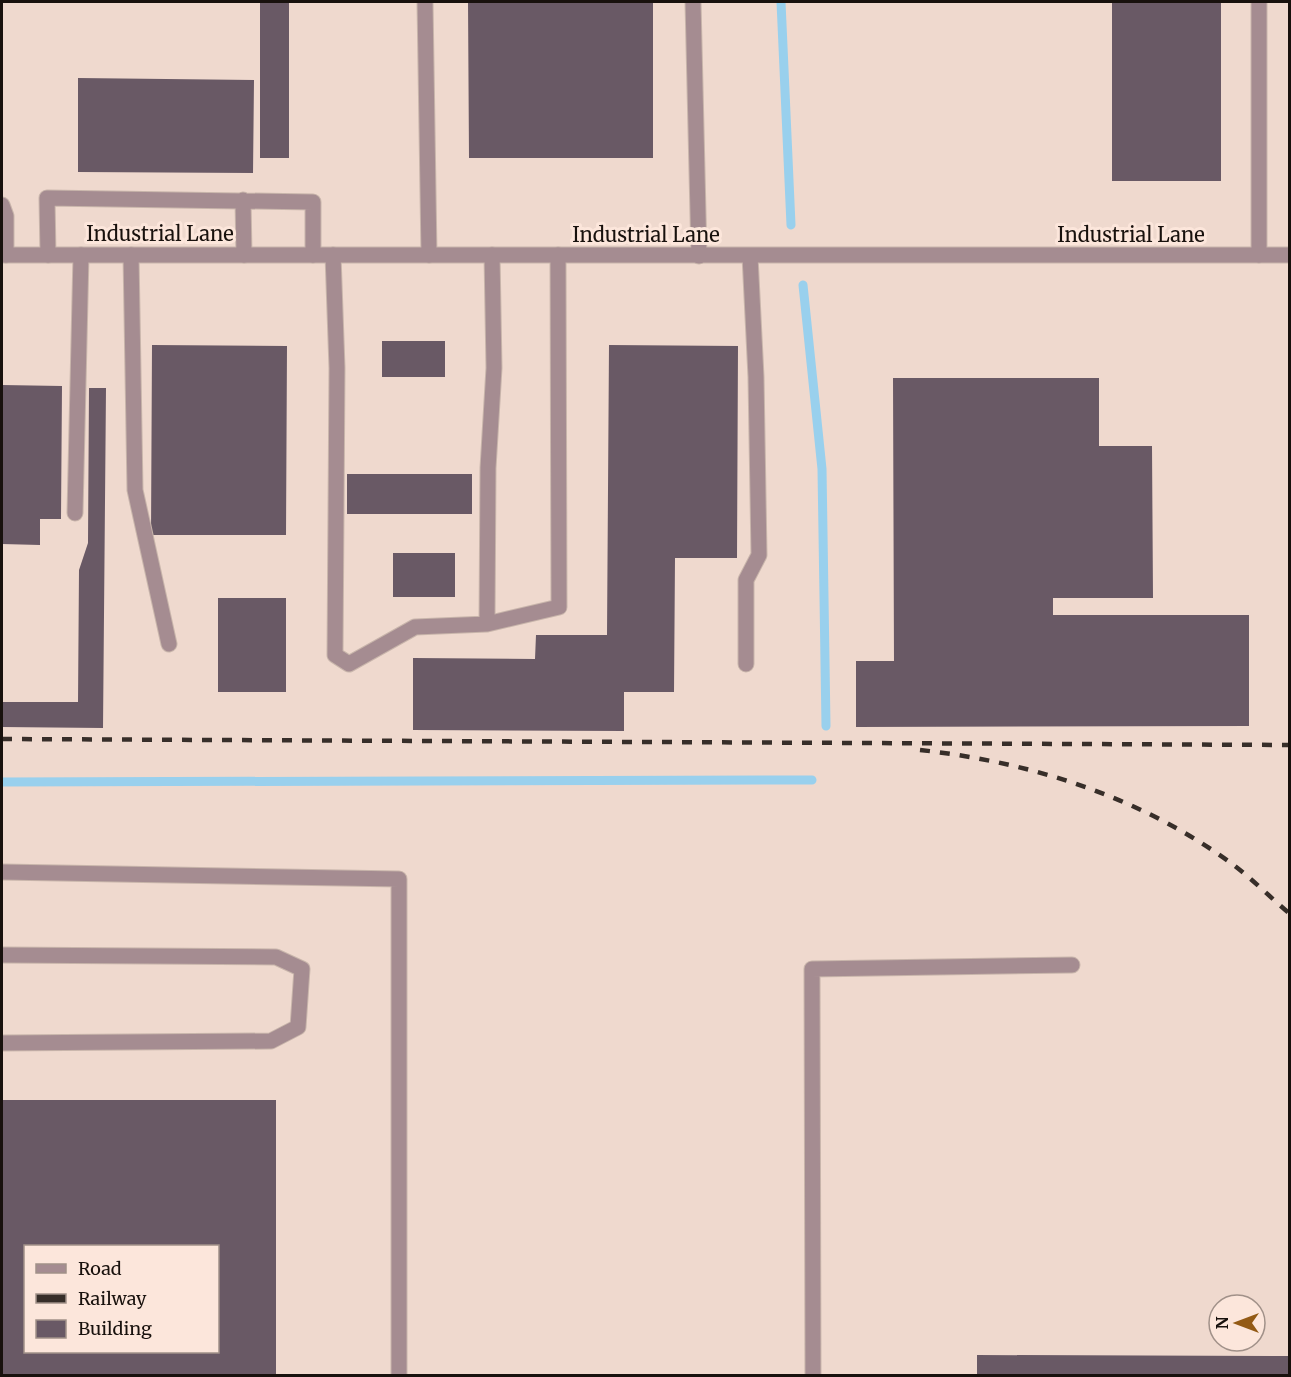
<svg xmlns="http://www.w3.org/2000/svg" width="1291" height="1377" viewBox="0 0 1291 1377" font-family="Merriweather,serif">
<rect width="100%" height="100%" fill="#efd9ce"/>
<g fill="none" stroke-linecap="round" stroke-linejoin="round">
<!-- stream -->
<path stroke="#99d0ed" stroke-width="9" d="M 781,2 L 791,225
M 803,285 L 822,469 L 826,726
M 2,782 L 812,780"/>
</g>
<!-- building -->
<path fill="#695965" fill-rule="evenodd" d="M 260,2 L 289,2 L 289,158 L 260,158 Z
M 468,2 L 653,2 L 653,158 L 469,158 Z
M 1112,2 L 1221,2 L 1221,181 L 1112,181 Z
M 78,78 L 254,80 L 253,173 L 78,172 Z
M 382,341 L 445,341 L 445,377 L 382,377 Z
M 152,345 L 287,346 L 286,535 L 151,535 Z
M 609,345 L 738,346 L 737,558 L 675,558 L 674,692 L 624,692 L 624,731 L 413,730 L 413,658 L 535,659 L 536,635 L 607,635 Z
M 893,378 L 1099,378 L 1099,446 L 1152,446 L 1153,598 L 1053,598 L 1053,615 L 1249,615 L 1249,726 L 856,727 L 856,661 L 894,661 Z
M 2,385 L 62,386 L 61,519 L 40,519 L 40,545 L 2,544 Z
M 89,388 L 106,388 L 103,728 L 2,727 L 2,702 L 78,702 L 79,570 L 88,543 Z
M 347,474 L 472,474 L 472,514 L 347,514 Z
M 393,553 L 455,553 L 455,597 L 393,597 Z
M 218,598 L 286,598 L 286,692 L 218,692 Z
M 2,1100 L 276,1100 L 276,1376 L 2,1376 ZM 26,1246 L 218,1246 L 218,1352 L 26,1352 Z
M 977,1355 L 1290,1356 L 1290,1376 L 977,1376 Z"/>
<g fill="none" stroke-linecap="round" stroke-linejoin="round">
<!-- service casing -->
<g stroke="#c8b5ab" stroke-width="17">
<path id="service" d="M 425,2 L 429,255
M 693,2 L 699,256
M 243,200 L 244,255
M 2,205 L 6,216 L 6,255
M 48,255 L 47,198 L 313,202 L 313,255
M 131,255 L 135,490 L 169,644
M 333,255 L 337,368 L 335,655 L 349,664 L 415,627 L 487,624 L 559,607 L 558,255
M 1259,255 L 1259,2
M 75,513 L 81,255
M 487,624 L 488,468 L 494,368 L 492,255
M 746,664 L 746,580 L 759,555 L 756,377 L 750,256
M 2,872 L 399,879 L 399,1376
M 2,955 L 276,957 L 302,969 L 298,1027 L 271,1041 L 2,1043
M 813,1376 L 812,969 L 1072,965"/>
</g>
<!-- minor casing -->
<g stroke="#c8b5ab" stroke-width="17">
<path id="minor" d="M 2,255 L 1290,255"/>
</g>
<!-- service -->
<use href="#service" stroke="#a58c91" stroke-width="15"/>
<!-- minor -->
<use href="#minor" stroke="#a58c91" stroke-width="15"/>
<!-- rail -->
<path stroke="#372e29" stroke-width="4.5" stroke-dasharray="10 10" stroke-linecap="butt" d="M 2,739 L 1290,745
M 920,750 C 1031,762 1140,797 1231,863 C 1251,878 1270,897 1290,914"/>
</g>
<g text-anchor="middle" stroke-width="6" stroke-linejoin="round" paint-order="stroke">
<!-- street labels -->
<g font-size="20" fill="#18110d" stroke="#fce6db">
<text x="160" y="241">Industrial Lane</text>
<text x="646" y="242">Industrial Lane</text>
<text x="1131" y="242">Industrial Lane</text>
</g>
</g>
<!-- border -->
<rect width="1291" height="1377" fill="none" stroke="#18110d" stroke-width="6"/>
<!-- legend -->
<rect x="24" y="1245" width="195" height="108" fill="#fce6db" stroke="#a19189" stroke-width="1.5"/>
<rect x="36" y="1264" width="30" height="9" fill="#a58c91" stroke="#a19189" stroke-width="1.5"/>
<text x="78" y="1275" font-size="18" fill="#18110d">Road</text>
<rect x="36" y="1294" width="30" height="9" fill="#372e29" stroke="#a19189" stroke-width="1.5"/>
<text x="78" y="1305" font-size="18" fill="#18110d">Railway</text>
<rect x="36" y="1320" width="30" height="18" fill="#695965" stroke="#a19189" stroke-width="1.5"/>
<text x="78" y="1335" font-size="18" fill="#18110d">Building</text>
<!-- north arrow -->
<g transform="translate(1237 1323) rotate(270)"><circle r="28" fill="#fce6db" stroke="#a19189" stroke-width="1.5"/>
<path d="M0-4.5L10 22L0 15L-10 22Z" fill="#935a15"/>
<text y="-9" font-size="16" font-weight="bold" text-anchor="middle" fill="#18110d">N</text>
</g>
</svg>
